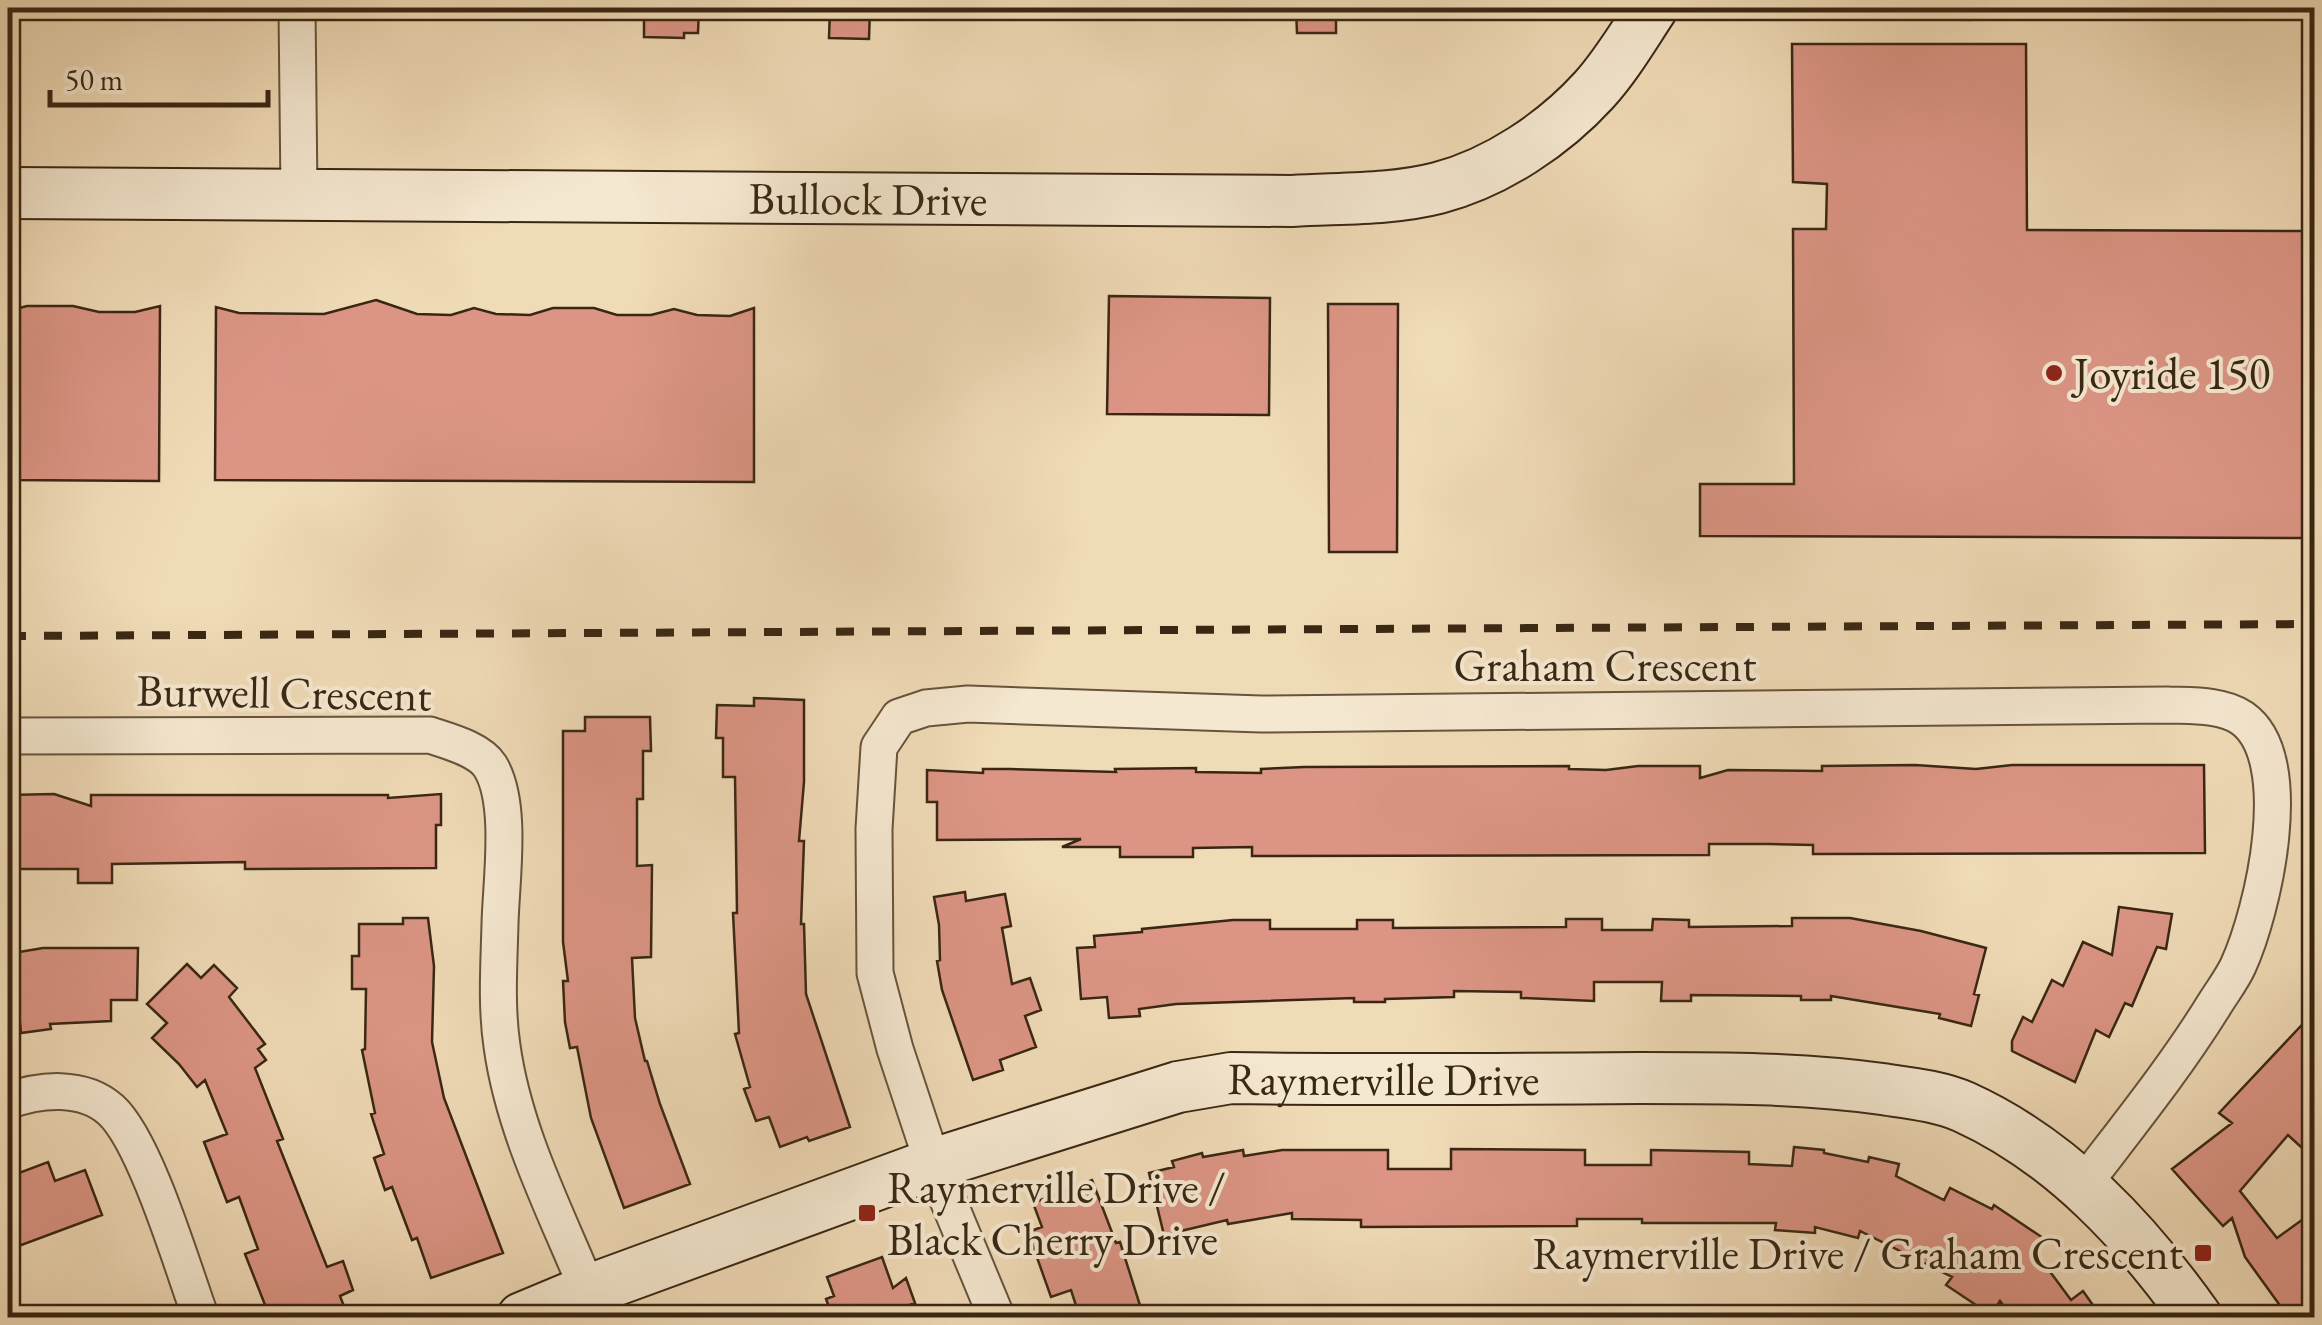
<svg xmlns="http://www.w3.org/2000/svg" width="2322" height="1325" viewBox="0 0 2322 1325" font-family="'EB Garamond',serif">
<rect width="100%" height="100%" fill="#f0dbb7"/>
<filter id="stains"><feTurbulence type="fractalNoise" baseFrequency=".002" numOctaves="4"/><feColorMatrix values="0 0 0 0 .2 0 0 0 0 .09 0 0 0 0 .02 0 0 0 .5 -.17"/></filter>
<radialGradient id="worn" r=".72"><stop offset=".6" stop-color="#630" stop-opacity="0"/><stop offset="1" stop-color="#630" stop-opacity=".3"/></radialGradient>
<!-- green -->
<path fill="#c0be8a" stroke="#7c724e" stroke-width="2.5" d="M 1842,8 L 1970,8 L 1970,20 L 1841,18 Z"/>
<!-- building -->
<path fill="#dc9585" stroke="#392713" stroke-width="2.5" d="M 644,8 L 699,8 L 698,33 L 684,33 L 684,38 L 644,37 Z
M 830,8 L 870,8 L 869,39 L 829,38 Z
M 1296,8 L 1336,8 L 1336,33 L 1297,33 Z
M 1792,44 L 2026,44 L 2027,230 L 2314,231 L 2314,538 L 1700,536 L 1700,484 L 1794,484 L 1793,229 L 1826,229 L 1827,184 L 1793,182 Z
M 1109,296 L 1270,298 L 1269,415 L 1107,414 Z
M 376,300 L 417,314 L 451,315 L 474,308 L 496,314 L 530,315 L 553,308 L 594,308 L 617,315 L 651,315 L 674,309 L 697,315 L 730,316 L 754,308 L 754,482 L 215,480 L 216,307 L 239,313 L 324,314 Z
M 1328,304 L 1398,304 L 1397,552 L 1329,552 Z
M 27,306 L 73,306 L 99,312 L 135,312 L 160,306 L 159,481 L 8,480 L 8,311 Z
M 754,698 L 804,700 L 804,782 L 799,841 L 804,841 L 801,924 L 804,924 L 806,994 L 850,1127 L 809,1141 L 807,1137 L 780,1147 L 769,1117 L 756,1121 L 744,1089 L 750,1087 L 735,1034 L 739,1033 L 733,913 L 737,913 L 735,777 L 723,777 L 723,738 L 716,738 L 717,705 L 754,706 Z
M 585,717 L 650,717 L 651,751 L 643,751 L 643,799 L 637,799 L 637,866 L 652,865 L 651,957 L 632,958 L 635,1018 L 645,1061 L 647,1061 L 660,1104 L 690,1184 L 624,1208 L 591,1118 L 577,1047 L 570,1048 L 565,1022 L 563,981 L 568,981 L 563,942 L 563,731 L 585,731 Z
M 1915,765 L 1976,769 L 2012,765 L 2204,765 L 2205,853 L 1818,854 L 1813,854 L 1813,845 L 1769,844 L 1709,844 L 1709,855 L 1252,856 L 1252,847 L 1193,848 L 1193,857 L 1120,857 L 1120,847 L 1062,847 L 1081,839 L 937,840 L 937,802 L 927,802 L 927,770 L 983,773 L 983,769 L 1010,769 L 1116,772 L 1115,769 L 1196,768 L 1196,772 L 1261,773 L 1261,769 L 1304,767 L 1569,766 L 1569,769 L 1606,770 L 1638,766 L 1700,766 L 1700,778 L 1728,770 L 1822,771 L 1822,766 Z
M 54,794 L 91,806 L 91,795 L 388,795 L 388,798 L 441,794 L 441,825 L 436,825 L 436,868 L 245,869 L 245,862 L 112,864 L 112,883 L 78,883 L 78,869 L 8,869 L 8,795 Z
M 965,892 L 966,901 L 1005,894 L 1011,926 L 1002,928 L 1012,984 L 1030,978 L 1041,1010 L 1025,1016 L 1036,1047 L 1000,1060 L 1003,1070 L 973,1080 L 942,990 L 937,961 L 940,960 L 939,925 L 934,897 Z
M 2119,907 L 2172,914 L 2166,949 L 2157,947 L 2132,1006 L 2125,1003 L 2109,1037 L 2096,1030 L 2075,1082 L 2012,1051 L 2012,1041 L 2023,1017 L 2032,1022 L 2052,980 L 2063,986 L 2083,942 L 2112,955 Z
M 403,918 L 428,918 L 434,966 L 432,1042 L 444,1098 L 503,1253 L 431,1278 L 417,1238 L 412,1240 L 392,1187 L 385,1190 L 374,1158 L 384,1154 L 371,1114 L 375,1113 L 362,1050 L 365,1049 L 366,989 L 352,989 L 352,956 L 359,956 L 359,924 L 403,924 Z
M 1792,918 L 1850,918 L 1921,931 L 1986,948 L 1974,994 L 1979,995 L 1971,1026 L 1939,1018 L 1940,1014 L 1831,996 L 1831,1000 L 1801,1000 L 1801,996 L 1691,995 L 1691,1001 L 1661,1001 L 1662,982 L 1594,982 L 1594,1001 L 1521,998 L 1521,992 L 1454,991 L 1454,997 L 1385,999 L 1385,1002 L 1354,1002 L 1354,998 L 1176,1004 L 1139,1009 L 1140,1016 L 1109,1018 L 1107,997 L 1081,999 L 1077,948 L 1095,947 L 1094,936 L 1142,932 L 1142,929 L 1233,920 L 1270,920 L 1270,929 L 1357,929 L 1357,920 L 1393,920 L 1393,928 L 1566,927 L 1566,919 L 1602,919 L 1602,930 L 1652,930 L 1653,919 L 1689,920 L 1689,927 L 1792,926 Z
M 43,948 L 138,948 L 137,1000 L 111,1000 L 111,1021 L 50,1024 L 51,1029 L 21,1033 L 13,953 Z
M 187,964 L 201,978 L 214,965 L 237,988 L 229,997 L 265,1044 L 258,1049 L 266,1060 L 255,1068 L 283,1139 L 277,1141 L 327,1267 L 343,1261 L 353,1290 L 340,1296 L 345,1309 L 324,1318 L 293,1318 L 288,1307 L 269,1315 L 245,1254 L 258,1249 L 239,1197 L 227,1202 L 204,1142 L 227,1134 L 205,1080 L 197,1087 L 179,1064 L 152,1038 L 167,1023 L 147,1004 Z
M 2314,1012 L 2314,1132 L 2301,1147 L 2288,1135 L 2240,1191 L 2277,1238 L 2306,1217 L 2314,1229 L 2314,1318 L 2289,1318 L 2245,1257 L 2232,1218 L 2223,1226 L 2172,1169 L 2232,1123 L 2219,1113 Z
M 1794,1147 L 1824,1150 L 1824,1153 L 1868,1162 L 1869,1157 L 1899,1164 L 1896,1176 L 1944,1200 L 1950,1188 L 1992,1209 L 1994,1205 L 2043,1238 L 2034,1250 L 2071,1300 L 2083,1291 L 2102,1318 L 2013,1318 L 2000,1301 L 1991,1315 L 1946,1285 L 1952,1277 L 1860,1231 L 1858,1238 L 1815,1227 L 1815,1233 L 1775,1230 L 1776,1223 L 1642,1223 L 1642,1219 L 1577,1219 L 1577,1226 L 1361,1227 L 1361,1220 L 1292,1219 L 1292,1213 L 1228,1224 L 1227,1220 L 1164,1235 L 1149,1173 L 1174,1167 L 1172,1161 L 1202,1153 L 1203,1157 L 1243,1150 L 1244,1156 L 1282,1150 L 1388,1150 L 1388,1169 L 1451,1169 L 1451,1149 L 1585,1150 L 1585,1165 L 1651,1165 L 1651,1150 L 1749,1152 L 1749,1164 L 1792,1166 Z
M 48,1162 L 55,1181 L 85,1170 L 102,1215 L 8,1250 L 8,1177 Z
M 1092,1180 L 1116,1243 L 1120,1242 L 1144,1318 L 1080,1318 L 1071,1290 L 1051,1297 L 1028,1232 L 1042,1227 L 1033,1203 Z
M 882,1257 L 893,1288 L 906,1278 L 915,1303 L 875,1318 L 833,1318 L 826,1299 L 834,1296 L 827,1277 Z"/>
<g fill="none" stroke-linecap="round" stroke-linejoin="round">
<!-- street casing -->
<g stroke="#67543c" stroke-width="39">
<path id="street" d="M 297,8 L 299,194
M 8,736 L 430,735 C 448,741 479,749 490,766 C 513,803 501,881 500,924 C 499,964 496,1006 502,1046 C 515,1141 565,1229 599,1318
M 8,1101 C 40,1089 83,1085 111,1110 C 146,1142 183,1269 201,1318
M 997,1318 L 933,1164 L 895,1049 L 875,973 L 874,829 L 879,747 L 899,717 L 926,708 L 968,704 L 1261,714 L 2167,705 C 2190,706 2222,704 2242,718 C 2299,758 2263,912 2238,966 C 2232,979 2222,992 2214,1005 C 2175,1068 2128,1126 2083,1185"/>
</g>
<!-- secondary casing -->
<g stroke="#392713" stroke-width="54">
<g id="secondary">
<path id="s1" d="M 8,193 L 1292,201 C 1340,198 1391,200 1438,188 C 1496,173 1554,134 1594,90 C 1616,66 1634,35 1652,8"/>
<path id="s2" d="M 522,1318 L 589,1290 L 933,1164 L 1178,1087 L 1231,1078 C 1368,1080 1504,1079 1641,1078 C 1722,1078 1802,1078 1882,1089 C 1909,1093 1939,1096 1964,1107 C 2061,1151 2136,1232 2197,1318"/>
</g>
</g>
<!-- street -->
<use href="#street" stroke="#f5e8d0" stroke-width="35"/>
<!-- secondary -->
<use href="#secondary" stroke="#f5e8d0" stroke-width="50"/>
<!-- rail -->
<path stroke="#392713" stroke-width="8" stroke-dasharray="18 18" stroke-linecap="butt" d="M 8,636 L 2314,624"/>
</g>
<!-- markers -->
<g fill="#8f2418" stroke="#f5e8d0" stroke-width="4">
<circle cx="2054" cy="373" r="10"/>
<rect x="857" y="1203" width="20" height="20" rx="5"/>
<rect x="2193" y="1243" width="20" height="20" rx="5"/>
</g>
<g text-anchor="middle" stroke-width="8" stroke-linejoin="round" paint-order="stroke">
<!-- street labels -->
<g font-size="45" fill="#392713" stroke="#f5e8d0">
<text dy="16" stroke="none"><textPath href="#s1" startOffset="860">Bullock Drive</textPath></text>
<text x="1605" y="681">Graham Crescent</text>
<text transform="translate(284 692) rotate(1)" y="16">Burwell Crescent</text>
<text dy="16" stroke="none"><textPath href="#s2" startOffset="902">Raymerville Drive</textPath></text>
</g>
<!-- poi labels -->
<g font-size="45" fill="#392713" stroke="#f5e8d0" text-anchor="start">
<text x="2074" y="389">Joyride 150</text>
<text x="887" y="1203">Raymerville Drive /<tspan x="887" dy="52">Black Cherry Drive</tspan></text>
<text x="2183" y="1269" text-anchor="end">Raymerville Drive / Graham Crescent</text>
</g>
</g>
<!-- margin -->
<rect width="2322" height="1325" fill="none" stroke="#f0dbb7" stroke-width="40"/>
<rect x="10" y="10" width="2302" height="1305" fill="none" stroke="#392713" stroke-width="5"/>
<rect x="20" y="20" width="2282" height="1285" fill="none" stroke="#392713" stroke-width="2.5"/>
<!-- scale -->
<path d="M50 90v15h218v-15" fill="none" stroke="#392713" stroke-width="5"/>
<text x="65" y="90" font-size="30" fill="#392713" stroke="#f5e8d0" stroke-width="8" paint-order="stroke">50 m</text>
<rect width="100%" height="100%" filter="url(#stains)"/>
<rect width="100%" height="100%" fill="url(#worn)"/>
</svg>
